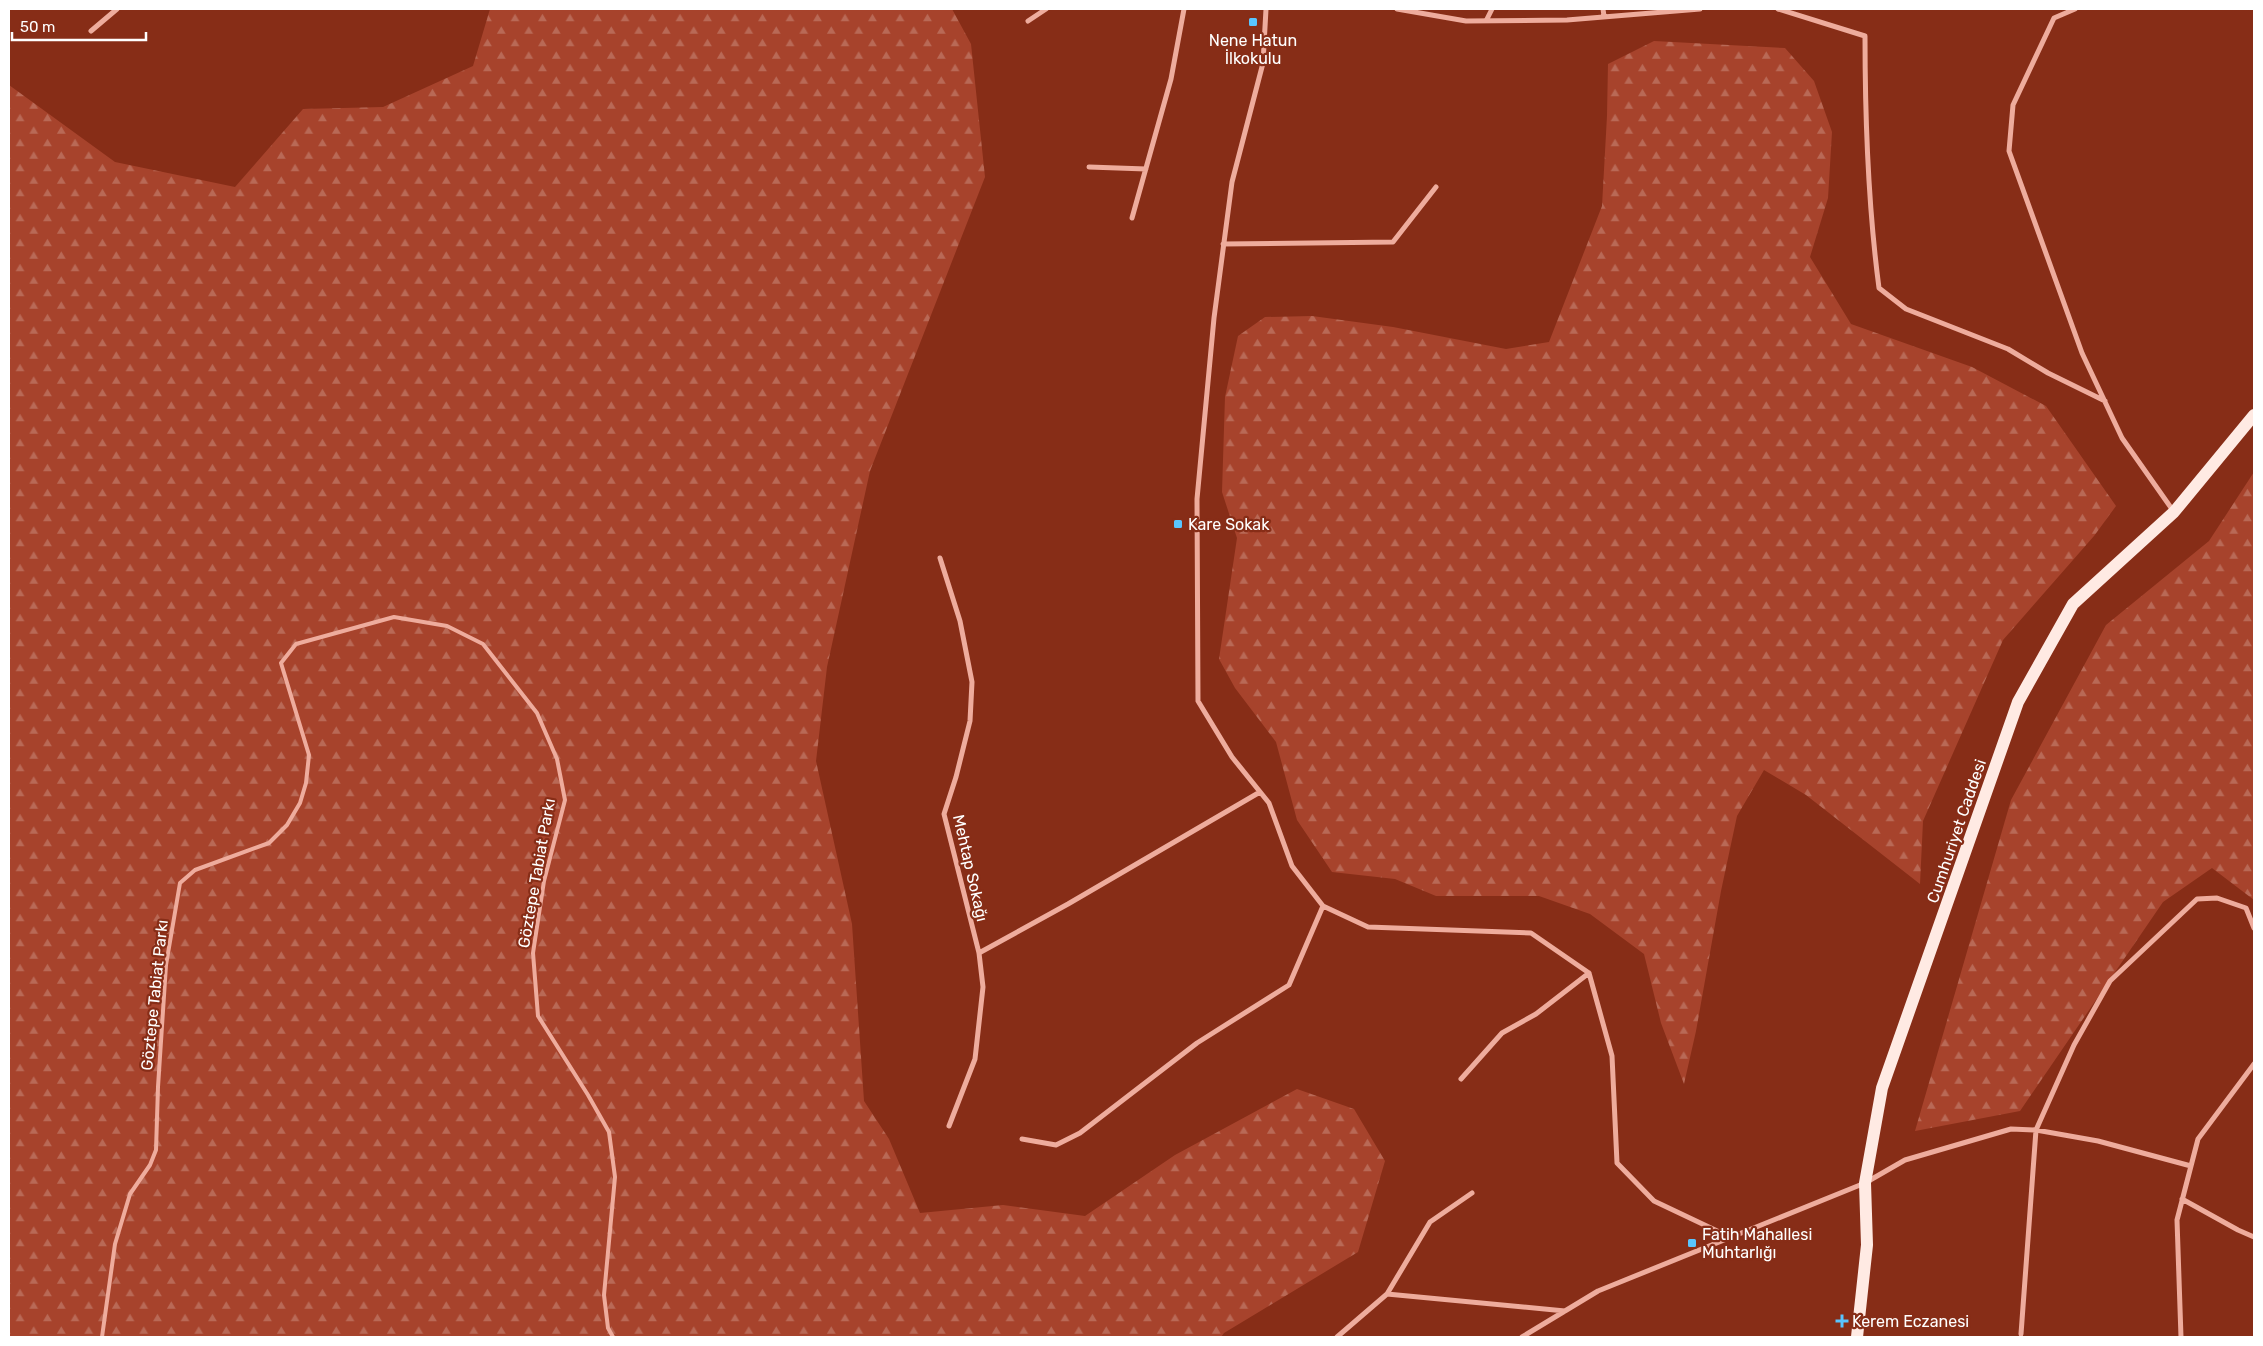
<svg xmlns="http://www.w3.org/2000/svg" width="2263" height="1346" viewBox="0 0 2263 1346" font-family="Rubik,sans-serif">
<defs>
<pattern id="forest-firs" width="22" height="20" patternUnits="userSpaceOnUse" patternTransform="scale(1.25)"><rect width="22" height="20" fill="#a7432c"/><path d="M5 1l3.5 6h-7zM16 11l3.5 6h-7z" fill="#b96956"/></pattern>
</defs>
<rect width="100%" height="100%" fill="#872d17"/>
<!-- forest -->
<path fill="url(#forest-firs)" d="M 490,9 L 952,9 L 971,44 L 985,177 L 870,471 L 827,667 L 816,761 L 852,924 L 864,1101 L 889,1139 L 920,1213 L 1003,1205 L 1085,1216 L 1175,1155 L 1297,1089 L 1354,1109 L 1385,1161 L 1358,1252 L 1224,1333 L 1221,1337 L 9,1337 L 9,85 L 115,162 L 235,187 L 303,109 L 383,107 L 473,66 Z
M 1654,41 L 1785,48 L 1814,81 L 1832,132 L 1828,198 L 1810,257 L 1851,324 L 1972,367 L 2046,406 L 2116,506 L 2094,536 L 2003,640 L 1923,821 L 1920,884 L 1806,795 L 1764,770 L 1737,816 L 1721,891 L 1696,1031 L 1684,1084 L 1661,1023 L 1644,954 L 1590,914 L 1539,896 L 1436,896 L 1395,879 L 1332,872 L 1297,820 L 1276,742 L 1235,688 L 1219,659 L 1237,538 L 1222,492 L 1225,397 L 1238,336 L 1265,317 L 1312,316 L 1393,327 L 1506,349 L 1549,342 L 1602,206 L 1607,116 L 1608,64 Z
M 2254,472 L 2254,900 L 2212,868 L 2163,902 L 2020,1111 L 1915,1131 L 2011,800 L 2106,625 L 2209,541 Z"/>
<g fill="none" stroke-linecap="round" stroke-linejoin="round">
<!-- service -->
<path stroke="#eeac9d" stroke-width="4" d="M 102,1337 L 115,1244 L 130,1194 L 150,1165 L 156,1150 L 158,1087 L 166,965 L 180,883 L 195,870 L 269,843 L 287,825 L 300,803 L 306,783 L 309,755 L 281,663 L 296,644 L 394,617 L 447,626 L 483,644 L 537,713 L 557,759 L 565,800 L 544,881 L 533,953 L 538,1016 L 588,1095 L 609,1132 L 615,1177 L 604,1295 L 608,1328 L 613,1337"/>
<!-- minor -->
<path stroke="#eeac9d" stroke-width="5" d="M 1266,9 L 1263,63 L 1232,182 L 1214,318 L 1197,499 L 1198,701 L 1232,757 L 1269,803 L 1292,866 L 1323,906 L 1368,927 L 1531,933 L 1589,973 L 1612,1056 L 1617,1163 L 1654,1201 L 1732,1238
M 1397,9 L 1466,21 L 1567,20 L 1700,9
M 1603,9 L 1604,16
M 1778,9 L 1865,36 C 1865,120 1868,205 1879,288 L 1906,309 L 2008,349 L 2048,373 L 2105,401
M 2075,9 L 2054,18 L 2013,105 L 2009,151 L 2082,353 L 2122,438 L 2174,512
M 1028,21 L 1046,9
M 1486,21 L 1492,9
M 91,31 L 117,9
M 1089,167 L 1146,169
M 1132,218 L 1171,79 L 1184,9
M 1223,244 L 1393,242 L 1436,187
M 940,558 L 960,621 L 972,682 L 970,721 L 956,777 L 944,814 L 979,953 L 983,987 L 975,1059 L 949,1126
M 979,953 L 1068,904 L 1260,792
M 1461,1079 L 1502,1033 L 1536,1014 L 1589,973
M 1022,1139 L 1056,1145 L 1080,1133 L 1197,1043 L 1289,985 L 1323,906
M 2182,1199 L 2238,1230 L 2254,1237
M 1387,1294 L 1565,1311
M 2021,1334 L 2036,1130 L 2074,1045 L 2110,981 L 2197,899 L 2217,898 L 2246,908 L 2254,928
M 1337,1337 L 1387,1294 L 1430,1222 L 1472,1193
M 1522,1337 L 1598,1291 L 1865,1183 L 1905,1160 L 2011,1129 L 2036,1130 L 2098,1141 L 2191,1166
M 2181,1337 L 2177,1220 L 2198,1139 L 2254,1064"/>
<!-- primary -->
<path stroke="#ffeae3" stroke-width="12" d="M 1857,1337 L 1867,1245 L 1865,1183 L 1882,1088 L 2018,702 L 2073,604 L 2174,512 L 2254,415"/>
</g>
<!-- markers -->
<g fill="#59c5ff" stroke="#872d17" stroke-width="2">
<rect x="1248" y="17" width="10" height="10" rx="2.5"/>
<rect x="1173" y="519" width="10" height="10" rx="2.5"/>
<rect x="1687" y="1238" width="10" height="10" rx="2.5"/>
<path d="M1839.5 1313.5h5v5h5v5h-5v5h-5v-5h-5v-5h5z"/>
</g>
<g text-anchor="middle" stroke-width="4.5" stroke-linejoin="round" paint-order="stroke">
<!-- poi labels -->
<g font-size="16" fill="#fff" stroke="#872d17" text-anchor="start">
<text x="1253" y="46" text-anchor="middle">Nene Hatun<tspan x="1253" dy="18">İlkokulu</tspan></text>
<text x="1188" y="530">Kare Sokak</text>
<text x="1702" y="1240">Fatih Mahallesi<tspan x="1702" dy="18">Muhtarlığı</tspan></text>
<text x="1852" y="1327">Kerem Eczanesi</text>
</g>
<!-- street labels -->
<g font-size="16" fill="#fff" stroke="#872d17">
<text transform="translate(1956 831) rotate(-71)" y="6">Cumhuriyet Caddesi</text>
<text transform="translate(971 868) rotate(77)" y="6">Mehtap Sokağı</text>
<text transform="translate(536 873) rotate(-80)" y="6">Göztepe Tabiat Parkı</text>
<text transform="translate(154 995) rotate(-84)" y="6">Göztepe Tabiat Parkı</text>
</g>
</g>
<!-- border -->
<rect width="2263" height="1346" fill="none" stroke="#ffffff" stroke-width="20"/>
<!-- scale -->
<path d="M12 32v8h134v-8" fill="none" stroke="#ffffff" stroke-width="2.5"/>
<text x="20" y="32" font-size="15" fill="#ffffff" stroke="#872d17" stroke-width="4" paint-order="stroke">50 m</text>
</svg>
